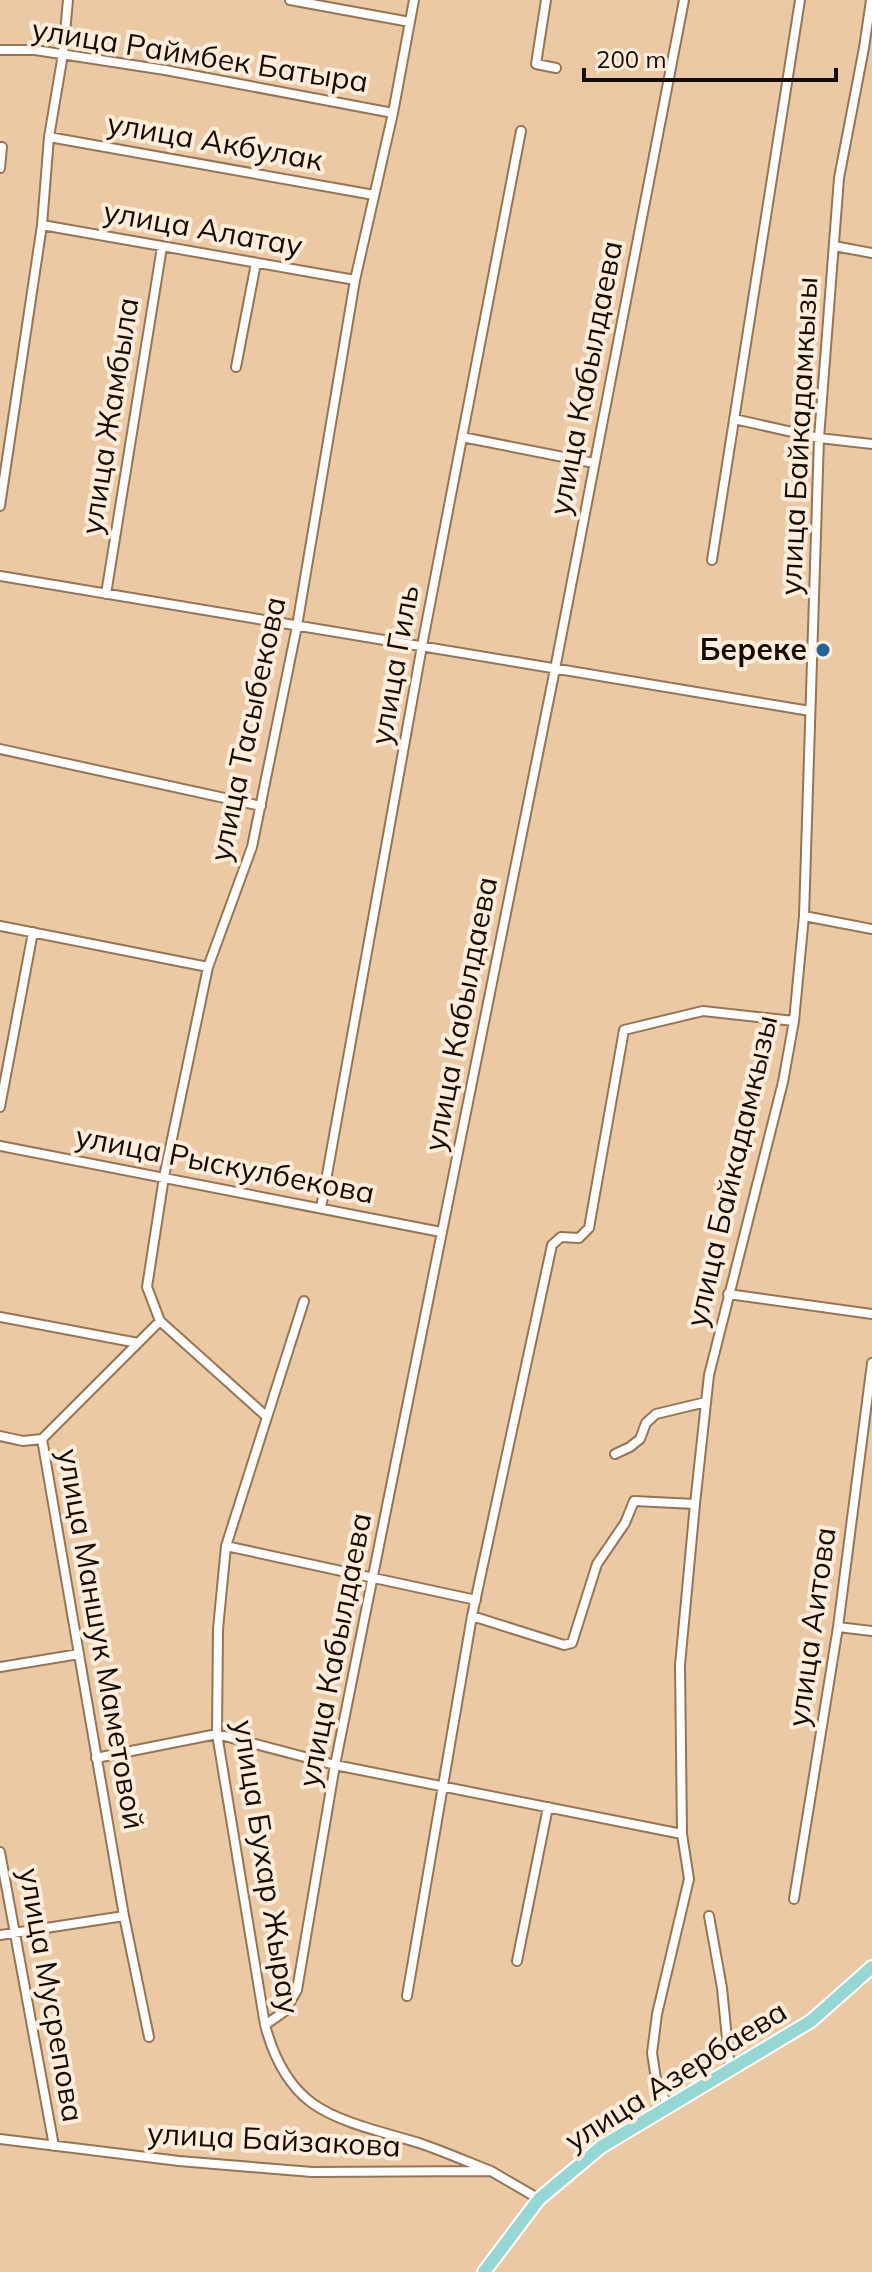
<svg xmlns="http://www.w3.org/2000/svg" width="872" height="2272" viewBox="0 0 872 2272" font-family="Mulish,sans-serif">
<rect width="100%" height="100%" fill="#ebc9a4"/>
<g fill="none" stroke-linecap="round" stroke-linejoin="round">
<!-- street casing -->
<g stroke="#957553" stroke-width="12">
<path id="street" d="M 290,0 L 410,22
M 546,0 L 536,64 L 556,68
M 0,50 L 35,50 L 165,70 L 393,113
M 49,137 L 374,195
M 0,147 L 2,147 L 0,168
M 42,225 L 355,280
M 834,246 L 872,253
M 236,367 L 256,263
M 734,419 L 819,438 L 872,444
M 462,437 L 594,463
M 0,506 L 42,225 L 49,137 L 63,54 L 68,0
M 712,560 L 800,0
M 0,576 L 810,711
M 106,594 L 162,247
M 0,749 L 261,806
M 804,916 L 872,929
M 0,926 L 208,967
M 0,1107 L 33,932
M 0,1146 L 441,1232
M 321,1208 L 422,646 L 521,131
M 728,1294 L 872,1314
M 304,1301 L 226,1546 L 218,1629 L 217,1734 L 265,2025 C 273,2055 286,2084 312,2103 C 341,2124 388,2133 422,2144 C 445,2152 468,2162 491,2171
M 0,1317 L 138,1343
M 267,1417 L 160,1321 L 147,1287 L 164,1177 L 208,967 L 252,847 L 297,626 L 355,280 L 393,113 L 414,0
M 0,1436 L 23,1441 L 42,1439
M 42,1439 L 124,1916 L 149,2037
M 42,1439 L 160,1321
M 615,1454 L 630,1447 L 640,1439 L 646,1423 L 656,1414 L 706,1402
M 226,1546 L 476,1600
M 472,1616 L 564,1645 L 572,1643 L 597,1564 L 625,1523 L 634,1501 L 695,1504
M 838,1627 L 872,1631
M 0,1667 L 79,1654
M 96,1758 L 217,1734 L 335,1765 L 682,1834
M 0,1852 L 54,2146
M 794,1899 L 838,1627 L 872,1363
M 709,1916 L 722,1988 L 730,2069
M 0,1935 L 124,1916
M 517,1961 L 548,1807
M 407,1996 L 472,1616 L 552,1245 L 561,1237 L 579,1238 L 589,1228 L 624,1030 L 703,1011 L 794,1021
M 265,2025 L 285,2011 L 297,1990 L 335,1765 L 555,669 L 684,0
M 668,2107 L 656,2079 L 652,2053 L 657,2014 L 689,1879 L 682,1834 L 680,1665 L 695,1504 L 709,1375 L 783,1082 L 794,1021 L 804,916 L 819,438 L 839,178 L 864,48 L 871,0
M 0,2139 L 179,2161 L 312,2172 L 491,2171 L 539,2199"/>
</g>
<!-- primary casing -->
<g stroke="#fff" stroke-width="16">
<path id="primary" d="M 484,2272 L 539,2199 L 601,2147 L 811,2021 L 872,1967"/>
</g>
<!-- street -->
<use href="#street" stroke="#fff" stroke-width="8"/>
<!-- primary -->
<use href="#primary" stroke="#95d7d2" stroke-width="12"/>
</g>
<!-- markers -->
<circle fill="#246399" stroke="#ffeddb" stroke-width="3" cx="823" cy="650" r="8"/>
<g text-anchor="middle" stroke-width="8" stroke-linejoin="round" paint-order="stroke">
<!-- street labels -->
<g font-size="30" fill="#160a01" stroke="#ffeddb">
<text transform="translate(200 56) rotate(9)" y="10">улица Раймбек Батыра</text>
<text transform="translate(215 142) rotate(10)" y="10">улица Акбулак</text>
<text transform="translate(203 229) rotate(10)" y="10">улица Алатау</text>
<text transform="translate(586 378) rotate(-79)" y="10">улица Кабылдаева</text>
<text transform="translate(110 416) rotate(-81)" y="10">улица Жамбыла</text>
<text transform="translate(799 436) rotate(-87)" y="10">улица Байкадамкызы</text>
<text transform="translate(395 665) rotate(-80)" y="10">улица Гиль</text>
<text transform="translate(248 729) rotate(-78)" y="10">улица Тасыбекова</text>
<text transform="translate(461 1014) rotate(-79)" y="10">улица Кабылдаева</text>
<text transform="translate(225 1165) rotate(11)" y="10">улица Рыскулбекова</text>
<text transform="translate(732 1171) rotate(-77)" y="10">улица Байкадамкызы</text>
<text transform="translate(812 1627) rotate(-82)" y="10">улица Аитова</text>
<text transform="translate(101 1639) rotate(80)" y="10">улица Маншук Маметовой</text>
<text transform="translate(335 1650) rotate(-79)" y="10">улица Кабылдаева</text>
<text transform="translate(266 1867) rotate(81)" y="10">улица Бухар Жырау</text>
<text transform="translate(51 1995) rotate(80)" y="10">улица Мусрепова</text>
<text transform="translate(676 2076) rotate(-32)" y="10">улица Азербаева</text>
<text transform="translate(274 2140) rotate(3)" y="10">улица Байзакова</text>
</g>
<!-- poi labels -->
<g font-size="30" font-weight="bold" fill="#160a01" stroke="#ffeddb" text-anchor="end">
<text x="807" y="660">Береке</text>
</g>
</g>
<!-- scale -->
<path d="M584 68v12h252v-12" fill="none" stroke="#160a01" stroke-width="4"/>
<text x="596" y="68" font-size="24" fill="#160a01" stroke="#ffeddb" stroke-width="6" paint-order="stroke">200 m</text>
</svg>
